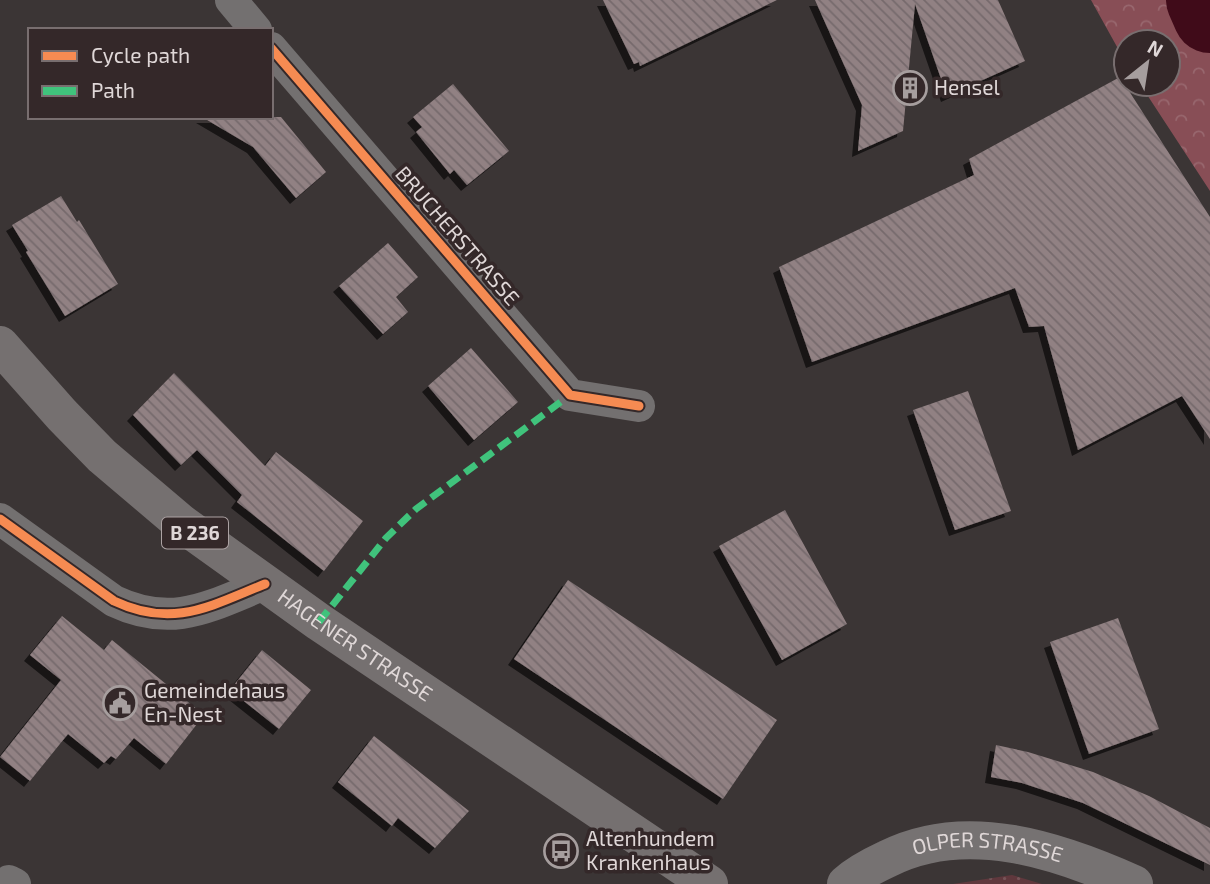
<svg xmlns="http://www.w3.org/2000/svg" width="1210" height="884" viewBox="0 0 1210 884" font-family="'Exo 2',sans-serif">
<defs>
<pattern id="grass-dots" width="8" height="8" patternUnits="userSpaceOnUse" patternTransform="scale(1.75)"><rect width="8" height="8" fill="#60383d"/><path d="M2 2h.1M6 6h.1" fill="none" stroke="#765458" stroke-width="1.8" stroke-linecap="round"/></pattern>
<pattern id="forest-crowns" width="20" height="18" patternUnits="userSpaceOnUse" patternTransform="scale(1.75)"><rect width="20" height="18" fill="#884e56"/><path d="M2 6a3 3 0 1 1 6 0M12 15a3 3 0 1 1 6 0" fill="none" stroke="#98676e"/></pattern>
<pattern id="building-back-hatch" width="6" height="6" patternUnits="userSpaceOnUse" patternTransform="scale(1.75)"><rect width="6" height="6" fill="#918183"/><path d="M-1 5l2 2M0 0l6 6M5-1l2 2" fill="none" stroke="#766a6c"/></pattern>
<filter id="shadow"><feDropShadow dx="-6" dy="6" stdDeviation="0" flood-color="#0009"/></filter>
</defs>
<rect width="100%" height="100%" fill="#3b3535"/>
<!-- grass -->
<path fill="url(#grass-dots)" d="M 1012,875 L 1042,884 L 953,884 Z"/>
<!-- forest -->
<path fill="url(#forest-crowns)" d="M 1091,0 L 1210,0 L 1210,191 L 1140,84 L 1168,84 L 1168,42 L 1126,42 L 1126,63 Z"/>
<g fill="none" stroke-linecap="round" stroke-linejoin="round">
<!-- river -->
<path stroke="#400b19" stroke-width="74" d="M 1203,0 L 1210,16"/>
</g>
<!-- building -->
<path fill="url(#building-back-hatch)" filter="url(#shadow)" d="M 603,0 L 777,0 L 640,66 L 639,62 L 634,64 Z
M 815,0 L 998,0 L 1025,61 L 947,96 L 915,4 L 903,131 L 858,151 L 862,105 Z
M 1120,77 L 1210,217 L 1210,439 L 1182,396 L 1078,450 L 1044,326 L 1029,327 L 1015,288 L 812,362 L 779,267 L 974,175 L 969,159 Z
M 453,84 L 509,151 L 467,185 L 454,170 L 450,174 L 416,132 L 422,127 L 413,117 Z
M 202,117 L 281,117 L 326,172 L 296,198 L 253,147 Z
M 61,196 L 77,222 L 79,220 L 118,284 L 65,316 L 26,252 L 28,251 L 12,225 Z
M 388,243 L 418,277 L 396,297 L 408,312 L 383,334 L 339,286 Z
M 471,348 L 518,402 L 474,440 L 428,386 Z
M 174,373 L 265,466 L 276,452 L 363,521 L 324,571 L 237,502 L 242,495 L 197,450 L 181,465 L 133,415 Z
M 968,391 L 1011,511 L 955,530 L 913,410 Z
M 785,510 L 847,624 L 782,660 L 719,546 Z
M 568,580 L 777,720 L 723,799 L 514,659 Z
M 62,616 L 104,650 L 112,640 L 204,715 L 166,764 L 134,738 L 116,759 L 111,756 L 104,763 L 68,734 L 30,781 L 0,757 L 61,680 L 30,655 Z
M 1118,618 L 1159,729 L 1089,754 L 1050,642 Z
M 262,650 L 311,690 L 279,729 L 230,690 Z
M 374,736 L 469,811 L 435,848 L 398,818 L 392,826 L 338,782 Z
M 996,745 L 1028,752 L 1093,772 L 1149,796 L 1210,828 L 1210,865 L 1083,803 L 1022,783 L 991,777 Z"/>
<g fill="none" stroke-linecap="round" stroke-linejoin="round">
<!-- minor -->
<path stroke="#737070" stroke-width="32" d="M 231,0 L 256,30
M 271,48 L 570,395 L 639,406
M 0,519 L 114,601 C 173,629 210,606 265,584
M 9,881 L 15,884"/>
<!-- secondary -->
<path stroke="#767272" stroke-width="38" id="s1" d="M 846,884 C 858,873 872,866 887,859 C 966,819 1058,850 1134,884"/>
<!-- primary -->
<path stroke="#757070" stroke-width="38" id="s2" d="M 0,345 L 62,415 L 102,456 L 181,523 L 319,622 L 709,884"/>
<!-- quiet -->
<path stroke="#40c37c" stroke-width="7" stroke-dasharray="14 7" stroke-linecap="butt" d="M 319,622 L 386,538 L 416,509 L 570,395"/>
<!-- cycleway casing -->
<g stroke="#342829" stroke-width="13">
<path id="cycleway" d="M 271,48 L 570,395 L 639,406
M 0,519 L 114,601 C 173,629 210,606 265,584"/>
</g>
<!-- cycleway -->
<use href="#cycleway" stroke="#f68b52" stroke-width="9"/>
</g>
<!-- icons -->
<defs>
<g id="building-ring" transform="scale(1.75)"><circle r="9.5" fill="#342829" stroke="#a69e9e" stroke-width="1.5"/><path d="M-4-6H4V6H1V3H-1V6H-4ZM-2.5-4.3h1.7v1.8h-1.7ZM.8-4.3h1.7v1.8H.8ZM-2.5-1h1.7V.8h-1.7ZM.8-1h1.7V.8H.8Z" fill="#a69e9e"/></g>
<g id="civic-ring" transform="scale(1.75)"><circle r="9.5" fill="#342829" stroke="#a69e9e" stroke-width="1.5"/><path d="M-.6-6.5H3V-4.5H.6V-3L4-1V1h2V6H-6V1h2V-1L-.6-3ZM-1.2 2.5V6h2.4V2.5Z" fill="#a69e9e"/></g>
<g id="bus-ring" transform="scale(1.75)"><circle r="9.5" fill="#342829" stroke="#a69e9e" stroke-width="1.5"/><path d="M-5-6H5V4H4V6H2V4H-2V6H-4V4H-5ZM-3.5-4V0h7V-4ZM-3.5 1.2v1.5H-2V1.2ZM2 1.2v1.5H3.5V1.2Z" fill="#a69e9e"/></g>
</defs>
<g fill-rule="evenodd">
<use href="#building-ring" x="910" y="88"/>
<use href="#civic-ring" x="120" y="703"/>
<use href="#bus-ring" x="561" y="851"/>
</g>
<g text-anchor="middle" stroke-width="7" stroke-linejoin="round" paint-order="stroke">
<!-- shield labels -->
<rect fill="#342829" stroke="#aca2a3" stroke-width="2" x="162" y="517.5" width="66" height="31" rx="5"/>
<g font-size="19" font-weight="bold" fill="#dfd7d7">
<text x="195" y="540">B 236</text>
</g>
<!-- poi labels -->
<g font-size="21" fill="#dfd7d7" stroke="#342829" text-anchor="start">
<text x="934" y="95">Hensel</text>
<text x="144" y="698">Gemeindehaus<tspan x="144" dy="24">En-Nest</tspan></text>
<text x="586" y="846">Altenhundem<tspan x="586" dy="24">Krankenhaus</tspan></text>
</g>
<!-- street labels -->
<g font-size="21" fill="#dfd7d7" stroke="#342829">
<text transform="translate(457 236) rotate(49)" y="7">BRUCHERSTRASSE</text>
<text dy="7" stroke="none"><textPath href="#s2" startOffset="467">HAGENER STRASSE</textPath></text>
<text dy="7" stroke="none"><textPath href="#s1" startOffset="152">OLPER STRASSE</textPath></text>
</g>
</g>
<!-- legend -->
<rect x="28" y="28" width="245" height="91" fill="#342829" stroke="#786e6f" stroke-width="2"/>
<rect x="42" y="51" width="35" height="10" fill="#f68b52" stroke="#786e6f" stroke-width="2"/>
<text x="91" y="63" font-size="21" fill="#dfd7d7">Cycle path</text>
<rect x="42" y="86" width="35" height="10" fill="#40c37c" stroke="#786e6f" stroke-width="2"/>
<text x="91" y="98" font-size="21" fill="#dfd7d7">Path</text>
<!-- north arrow -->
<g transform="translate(1147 63) rotate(30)"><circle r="33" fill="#342829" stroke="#786e6f" stroke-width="2"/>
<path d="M0-5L12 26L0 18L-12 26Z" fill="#a69e9e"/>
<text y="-10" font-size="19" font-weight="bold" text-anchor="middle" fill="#dfd7d7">N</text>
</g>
</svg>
